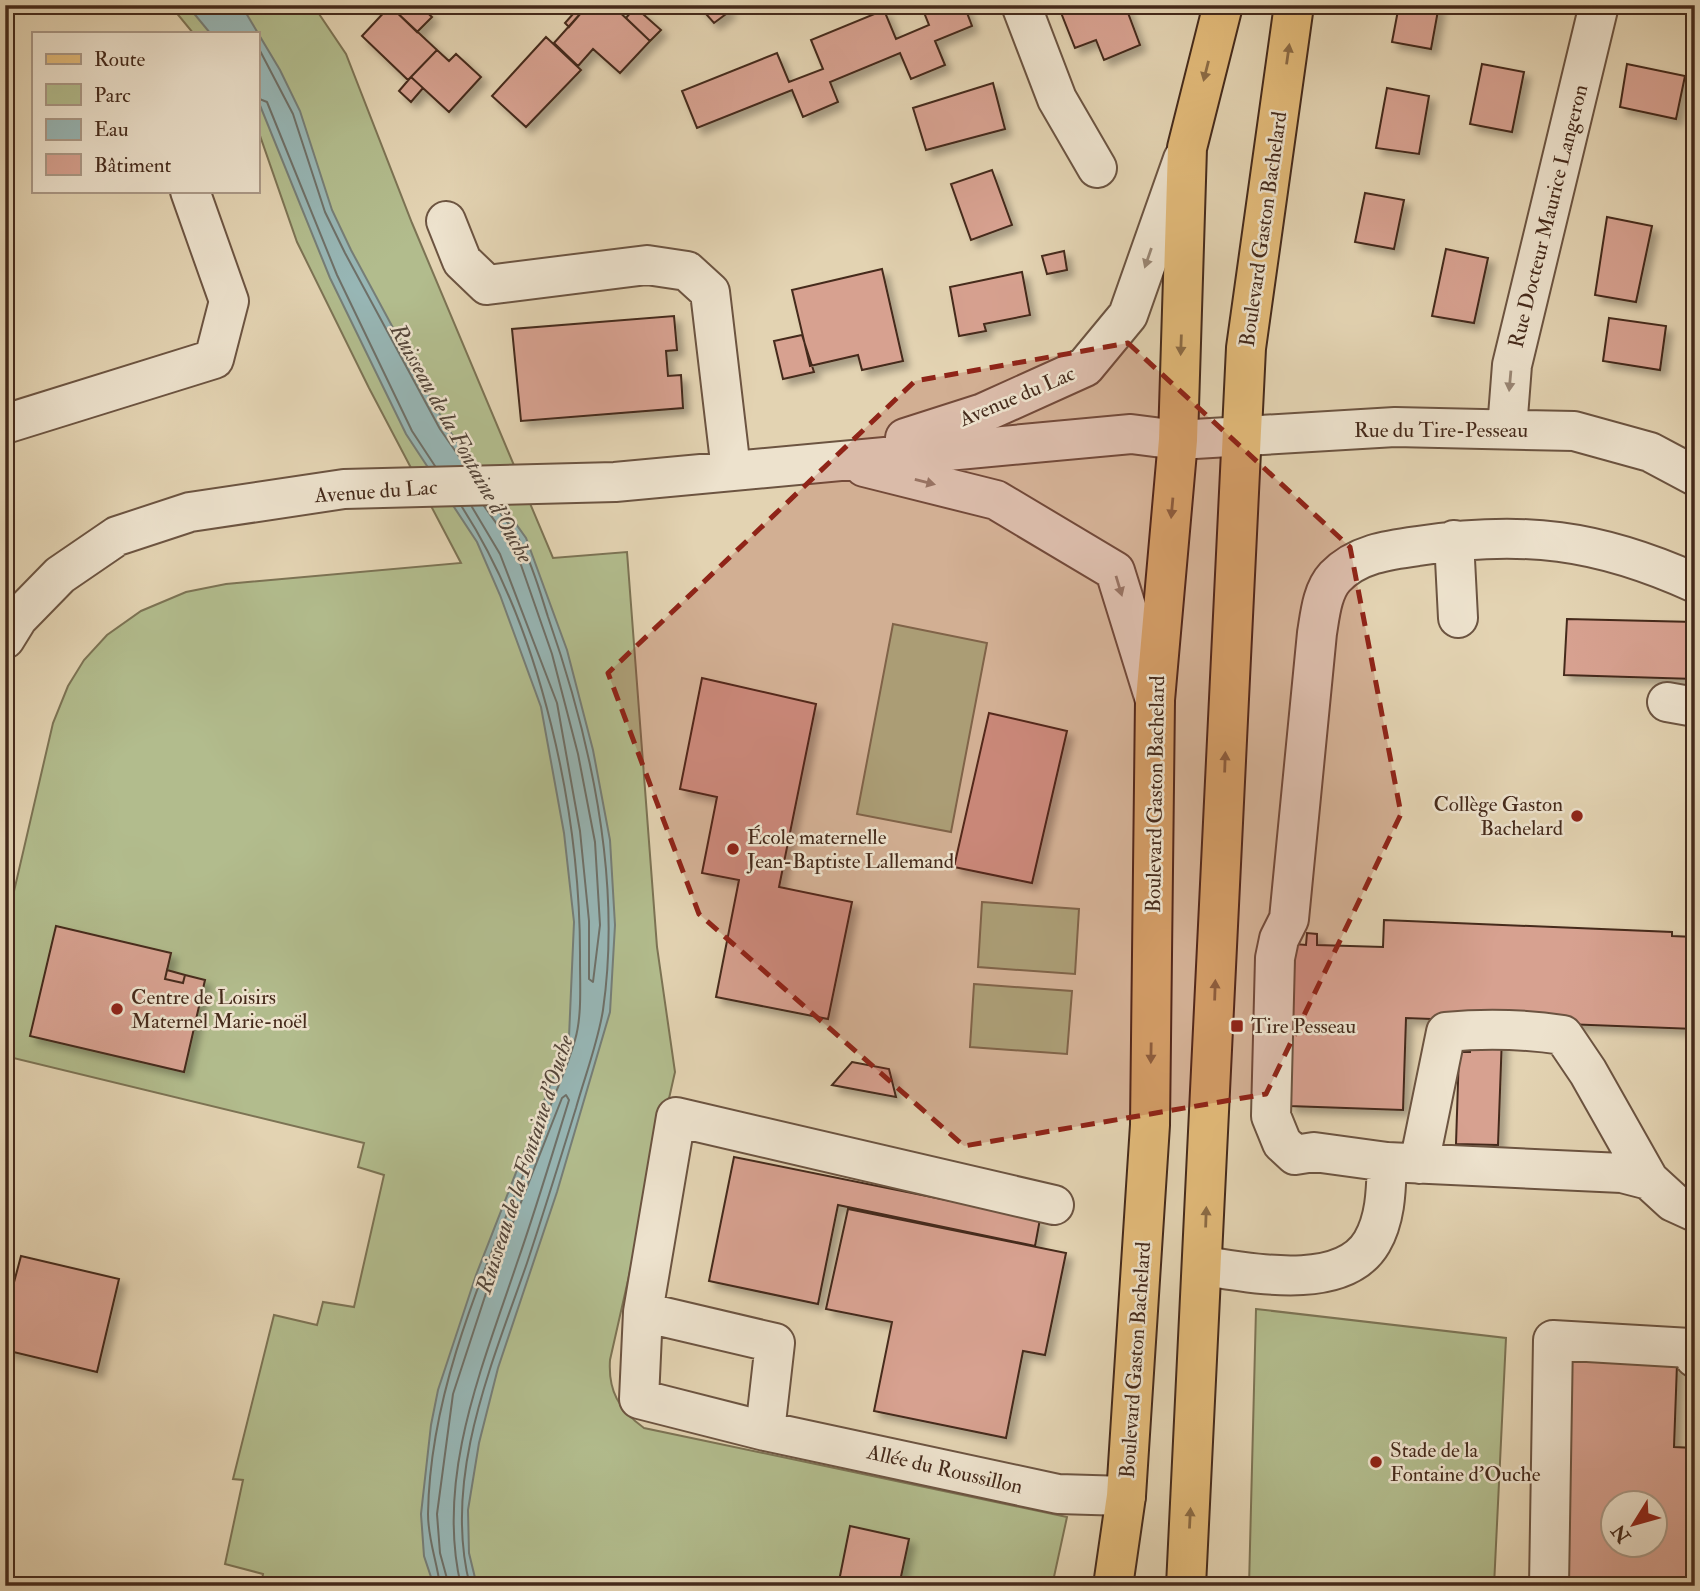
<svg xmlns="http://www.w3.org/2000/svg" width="1700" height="1591" viewBox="0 0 1700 1591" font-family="'IM FELL Double Pica',serif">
<defs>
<filter id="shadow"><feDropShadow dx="6" dy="6" stdDeviation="3.5" flood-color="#0004"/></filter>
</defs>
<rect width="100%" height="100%" fill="#e3d3b2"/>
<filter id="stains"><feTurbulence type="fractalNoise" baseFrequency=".00286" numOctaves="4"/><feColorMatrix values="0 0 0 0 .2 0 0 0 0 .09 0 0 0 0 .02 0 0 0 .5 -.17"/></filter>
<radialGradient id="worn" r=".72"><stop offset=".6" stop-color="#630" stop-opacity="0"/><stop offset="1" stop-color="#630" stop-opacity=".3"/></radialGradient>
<!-- green -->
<path fill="#b2bc8d" stroke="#7c7354" stroke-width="2" d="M 170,5 L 313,5 L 346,54 L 412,223 L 553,558 L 627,552 L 657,947 L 675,1072 L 610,1360 C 608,1391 619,1410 644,1428 L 1067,1517 L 1052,1586 L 261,1586 L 263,1574 L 225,1564 L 243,1480 L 233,1479 L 274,1315 L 317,1325 L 323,1302 L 354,1307 L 384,1175 L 358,1167 L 364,1143 L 5,1056 L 5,930 L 53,723 L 68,686 L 84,660 L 107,635 L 141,611 L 186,592 L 226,584 L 461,563 L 369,388 L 297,242 L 257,127 L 257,33 L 193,33 Z
M 893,624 L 987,643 L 951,832 L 857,814 Z
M 982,902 L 1079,909 L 1075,974 L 978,967 Z
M 974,984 L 1072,991 L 1067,1054 L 970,1047 Z
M 1256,1309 L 1506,1338 L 1494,1586 L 1249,1586 Z"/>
<!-- water -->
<path fill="#97b6b5" stroke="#767e77" stroke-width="2" d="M 187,5 L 243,8 L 280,70 L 300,111 L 332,210 L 351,250 L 446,426 L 526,538 L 567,650 L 593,750 L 610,840 L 615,925 L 610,1012 L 557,1192 L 498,1368 L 479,1443 L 468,1510 L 469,1553 L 477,1586 L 434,1586 L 424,1556 L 421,1514 L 431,1425 L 438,1390 L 476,1275 L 569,1037 L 574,922 L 564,833 L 541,707 L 500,595 L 477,542 L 406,434 L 330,278 L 257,98 L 257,33 L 210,33 Z"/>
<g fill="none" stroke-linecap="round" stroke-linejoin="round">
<!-- shore -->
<path stroke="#6e7068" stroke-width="2" d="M 257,45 L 293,114 L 325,212 L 345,253 L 440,429 L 465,465
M 257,98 L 267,102 L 337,275 L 412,431 L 435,466
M 472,507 L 500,554 L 557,703 L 580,831 L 589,921 L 589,979 L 593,982 L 600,925 L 595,842 L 578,754 L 552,654 L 521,565 L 512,545 L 484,506
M 440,1586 C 437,1561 428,1540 428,1514 C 430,1377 495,1249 543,1125 C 553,1097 567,1069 575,1040 C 582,1016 580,986 580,961 C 581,815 542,631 462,507
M 449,1586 L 440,1553 L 437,1514 L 453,1394 L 490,1281 L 562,1098 L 566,1095 L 569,1100 C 552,1155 536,1209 517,1263 C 483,1365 435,1477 461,1586
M 470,1586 C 442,1478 492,1364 527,1263 C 544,1212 560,1160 576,1108 C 585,1076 598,1042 603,1010 C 622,879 591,740 548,617 C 540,592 533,566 521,543 C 514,530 504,518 495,506"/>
</g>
<!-- building -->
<path fill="#d7a190" stroke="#452a1b" stroke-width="2" fill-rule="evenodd" filter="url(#shadow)" d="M 373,5 L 391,5 L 382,14 Z
M 419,5 L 432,17 L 417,32 L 390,6 Z
M 581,5 L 588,5 L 569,27 L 565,23 Z
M 588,5 L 612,5 L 650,41 L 620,73 L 593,49 L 578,66 L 554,43 Z
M 698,5 L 725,5 L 730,11 L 714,23 Z
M 921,5 L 964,5 L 972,26 L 935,41 L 945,65 L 911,79 L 900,53 L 830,82 L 838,102 L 803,117 L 792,90 L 697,128 L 682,91 L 777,53 L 789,82 L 823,69 L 811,40 L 884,10 L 896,39 L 929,25 Z
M 1058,5 L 1125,5 L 1140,45 L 1104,60 L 1096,40 L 1075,48 Z
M 1399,5 L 1439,5 L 1431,49 L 1392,42 Z
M 390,6 L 437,50 L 408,80 L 362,36 Z
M 635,7 L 661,30 L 650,41 L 626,18 Z
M 546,37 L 581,70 L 526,127 L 492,96 Z
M 437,50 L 449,61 L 456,54 L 481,77 L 449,112 L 411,77 Z
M 1694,54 L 1695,55 L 1695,86 L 1689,85 Z
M 1482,64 L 1524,72 L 1512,132 L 1470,124 Z
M 1627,64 L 1685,76 L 1676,119 L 1620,107 Z
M 411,77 L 423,88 L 411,102 L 399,91 Z
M 993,83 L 1005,129 L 926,150 L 913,108 Z
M 1387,88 L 1429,96 L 1419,154 L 1376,148 Z
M 992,170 L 1012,225 L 971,240 L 951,184 Z
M 1365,193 L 1404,200 L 1394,249 L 1355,242 Z
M 1607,217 L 1652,226 L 1636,302 L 1595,295 Z
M 1446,249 L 1488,258 L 1474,323 L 1432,316 Z
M 1064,251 L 1067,270 L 1047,274 L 1042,256 Z
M 882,269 L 903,361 L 862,370 L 858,355 L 810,366 L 792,290 Z
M 1022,272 L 1030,315 L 984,324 L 986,331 L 959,336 L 950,287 Z
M 674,316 L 677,350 L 666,351 L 668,376 L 681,375 L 683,408 L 521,421 L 512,329 Z
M 1609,318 L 1666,326 L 1660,370 L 1603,361 Z
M 802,335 L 814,372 L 783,379 L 774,341 Z
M 1567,619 L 1695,622 L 1695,679 L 1564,675 Z
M 702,678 L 816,704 L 779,887 L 852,902 L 828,1019 L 716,997 L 739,880 L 702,873 L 717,797 L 680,789 Z
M 989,713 L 1067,731 L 1032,883 L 954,867 Z
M 1384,920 L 1672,932 L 1672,936 L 1695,937 L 1695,1029 L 1406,1018 L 1403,1110 L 1289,1106 L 1295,944 L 1306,945 L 1307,933 L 1317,934 L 1317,945 L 1383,947 Z
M 56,926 L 171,953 L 165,979 L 183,983 L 185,975 L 205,980 L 184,1072 L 30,1036 Z
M 167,970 L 185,975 L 183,983 L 165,979 Z
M 1471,1035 L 1502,1036 L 1498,1145 L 1456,1144 L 1459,1052 L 1470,1052 Z
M 852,1062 L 889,1069 L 896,1097 L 832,1085 Z
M 734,1157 L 1040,1219 L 1035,1246 L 838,1205 L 818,1304 L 709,1281 Z
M 848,1209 L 1066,1253 L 1045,1355 L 1023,1351 L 1006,1438 L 874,1411 L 892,1322 L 826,1309 Z
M 21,1256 L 119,1279 L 97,1372 L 5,1350 L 5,1316 Z
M 1568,1361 L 1677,1364 L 1674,1447 L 1695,1448 L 1695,1586 L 1586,1586 L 1586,1581 L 1561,1581 ZM 1612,1504 L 1654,1504 L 1654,1546 L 1612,1546 Z
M 850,1526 L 909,1539 L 899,1586 L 838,1586 Z"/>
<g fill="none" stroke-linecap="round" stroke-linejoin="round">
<!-- minor casing -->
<g stroke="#6c5441" stroke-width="42">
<path id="minor" d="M 1021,5 L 1057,99 L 1097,168
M 446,221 L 462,261 L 487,285 L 647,265 L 687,271 L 710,292 L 731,470
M 5,424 L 214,359 L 229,301 L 190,191
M 1507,429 L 1512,365 L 1599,5
M 905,438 L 983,413 L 1085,367 L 1128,315 L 1183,159
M 864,467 L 996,500 L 1115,571 L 1155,700
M 1454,540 L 1458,618
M 1695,583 C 1598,539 1523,530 1418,546 C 1388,550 1357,554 1335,577 C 1322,591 1320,615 1317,633 L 1289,919 L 1279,939 L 1275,958 L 1271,1116 L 1282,1143 L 1295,1155 L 1314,1152 L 1387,1162 L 1622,1173 L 1649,1180 L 1673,1202 L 1695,1212
M 5,639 L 18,618 L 60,575 L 117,536 L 190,512 L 344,489 L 615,482 L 1131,434 L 1178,440 L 1395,427 L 1574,431 L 1650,452 L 1695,476
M 1667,702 L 1695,707
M 1419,1164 L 1446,1032 C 1486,1028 1523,1029 1563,1035 L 1588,1072 L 1649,1180
M 1054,1205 L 676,1117 L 643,1312 L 639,1399 L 765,1431 L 1058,1494 L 1126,1496
M 1204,1266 C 1251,1273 1343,1292 1372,1242 C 1386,1218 1386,1189 1387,1162
M 643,1312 L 775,1343 L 765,1431
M 1549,1586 L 1553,1340 L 1690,1348 L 1695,1358"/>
</g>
<!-- major casing -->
<g stroke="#452a1b" stroke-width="42">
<path id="major" d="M 1113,1586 L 1126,1496 L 1150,1125 L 1155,700 L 1178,440 L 1187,148 L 1223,5
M 1186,1586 L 1246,348 L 1294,5"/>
</g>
<!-- minor -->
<use href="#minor" stroke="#ede2cd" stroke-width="38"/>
<!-- major -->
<use href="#major" stroke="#e2ba79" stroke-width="38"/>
</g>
<!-- one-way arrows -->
<defs><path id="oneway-solid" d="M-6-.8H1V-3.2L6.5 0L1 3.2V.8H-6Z" transform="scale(1.75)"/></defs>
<g fill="#8c6b45">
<use href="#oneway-solid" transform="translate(1288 54) rotate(-82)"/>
<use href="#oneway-solid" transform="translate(1206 71) rotate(104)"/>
<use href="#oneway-solid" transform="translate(1181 345) rotate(92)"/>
<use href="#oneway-solid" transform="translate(1172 508) rotate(95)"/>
<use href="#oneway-solid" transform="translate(1225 762) rotate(-88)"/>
<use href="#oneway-solid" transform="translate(1215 990) rotate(-88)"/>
<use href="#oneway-solid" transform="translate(1151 1053) rotate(91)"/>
<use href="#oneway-solid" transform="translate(1206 1217) rotate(-88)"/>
<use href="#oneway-solid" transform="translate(1190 1518) rotate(-87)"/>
</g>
<g fill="#998674">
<use href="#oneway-solid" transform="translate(1148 258) rotate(109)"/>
<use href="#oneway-solid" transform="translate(1510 381) rotate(95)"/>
<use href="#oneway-solid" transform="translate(925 482) rotate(14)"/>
<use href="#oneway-solid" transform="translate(1119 586) rotate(73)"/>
</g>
<!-- marked area -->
<path fill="#8f2418" fill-opacity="0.2" stroke="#8f2418" stroke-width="5" stroke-dasharray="14 9" stroke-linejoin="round" d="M 1128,343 L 1350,547 L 1401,814 L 1266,1094 L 964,1146 L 699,914 L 608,673 L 915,381 Z"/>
<!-- markers -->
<g fill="#8f2418" stroke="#ede2cd" stroke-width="2.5">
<circle cx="1577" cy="816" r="7"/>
<circle cx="733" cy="849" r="7"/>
<circle cx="117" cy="1009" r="7"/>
<rect x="1230" y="1019" width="14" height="14" rx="3.5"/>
<circle cx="1376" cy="1462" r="7"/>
</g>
<g text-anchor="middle" stroke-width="5" stroke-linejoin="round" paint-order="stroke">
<!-- street labels -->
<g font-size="21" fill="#452a1b" stroke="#ede2cd">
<text transform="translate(1548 216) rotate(-76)" y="7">Rue Docteur Maurice Langeron</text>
<text transform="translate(1263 229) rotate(-82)" y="7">Boulevard Gaston Bachelard</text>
<text transform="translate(1017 396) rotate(-23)" y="7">Avenue du Lac</text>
<text x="1441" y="437">Rue du Tire-Pesseau</text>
<text transform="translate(376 491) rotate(-4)" y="7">Avenue du Lac</text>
<text transform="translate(1155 794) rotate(-89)" y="7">Boulevard Gaston Bachelard</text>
<text transform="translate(1135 1360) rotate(-86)" y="7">Boulevard Gaston Bachelard</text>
<text transform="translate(945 1469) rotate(13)" y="7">Allée du Roussillon</text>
</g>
<!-- poi labels -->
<g font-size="21" fill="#452a1b" stroke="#ede2cd" text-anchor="start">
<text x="1563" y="811" text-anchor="end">Collège Gaston<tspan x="1563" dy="24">Bachelard</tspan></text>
<text x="747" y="844">École maternelle<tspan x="747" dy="24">Jean-Baptiste Lallemand</tspan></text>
<text x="131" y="1004">Centre de Loisirs<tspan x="131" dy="24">Maternel Marie-noël</tspan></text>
<text x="1251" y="1033">Tire Pesseau</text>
<text x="1390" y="1457">Stade de la<tspan x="1390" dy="24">Fontaine d'Ouche</tspan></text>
</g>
<!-- water labels -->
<g font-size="23" font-style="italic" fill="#55463a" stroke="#ede2cd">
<text transform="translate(462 443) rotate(61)" y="8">Ruisseau de la Fontaine d'Ouche</text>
<text transform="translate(524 1164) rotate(-72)" y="8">Ruisseau de la Fontaine d'Ouche</text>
</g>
</g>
<!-- margin -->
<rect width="1700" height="1591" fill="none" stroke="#e3d3b2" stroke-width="28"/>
<rect x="7" y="7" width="1686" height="1577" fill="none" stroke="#452a1b" stroke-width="3.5"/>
<rect x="14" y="14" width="1672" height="1563" fill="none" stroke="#452a1b" stroke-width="2"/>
<!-- legend -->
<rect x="32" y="32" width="228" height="161" fill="#ede2cd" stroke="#aa9886" stroke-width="2"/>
<rect x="46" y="54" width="35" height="10" fill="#e2ba79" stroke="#aa9886" stroke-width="2"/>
<text x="94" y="66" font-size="21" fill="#452a1b">Route</text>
<rect x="46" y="84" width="35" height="21" fill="#b2bc8d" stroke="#aa9886" stroke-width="2"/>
<text x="94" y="102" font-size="21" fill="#452a1b">Parc</text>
<rect x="46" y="119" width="35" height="21" fill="#97b6b5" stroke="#aa9886" stroke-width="2"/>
<text x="94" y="136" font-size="21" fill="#452a1b">Eau</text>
<rect x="46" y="154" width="35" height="21" fill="#d7a190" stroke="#aa9886" stroke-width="2"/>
<text x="94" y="172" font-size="21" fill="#452a1b">Bâtiment</text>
<!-- north arrow -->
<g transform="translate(1634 1524) rotate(233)"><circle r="33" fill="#ede2cd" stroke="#aa9886" stroke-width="2"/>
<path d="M0-5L12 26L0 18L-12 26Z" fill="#8f2418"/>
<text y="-10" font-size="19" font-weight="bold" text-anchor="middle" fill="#452a1b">N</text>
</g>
<rect width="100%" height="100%" filter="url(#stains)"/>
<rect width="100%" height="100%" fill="url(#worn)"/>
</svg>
